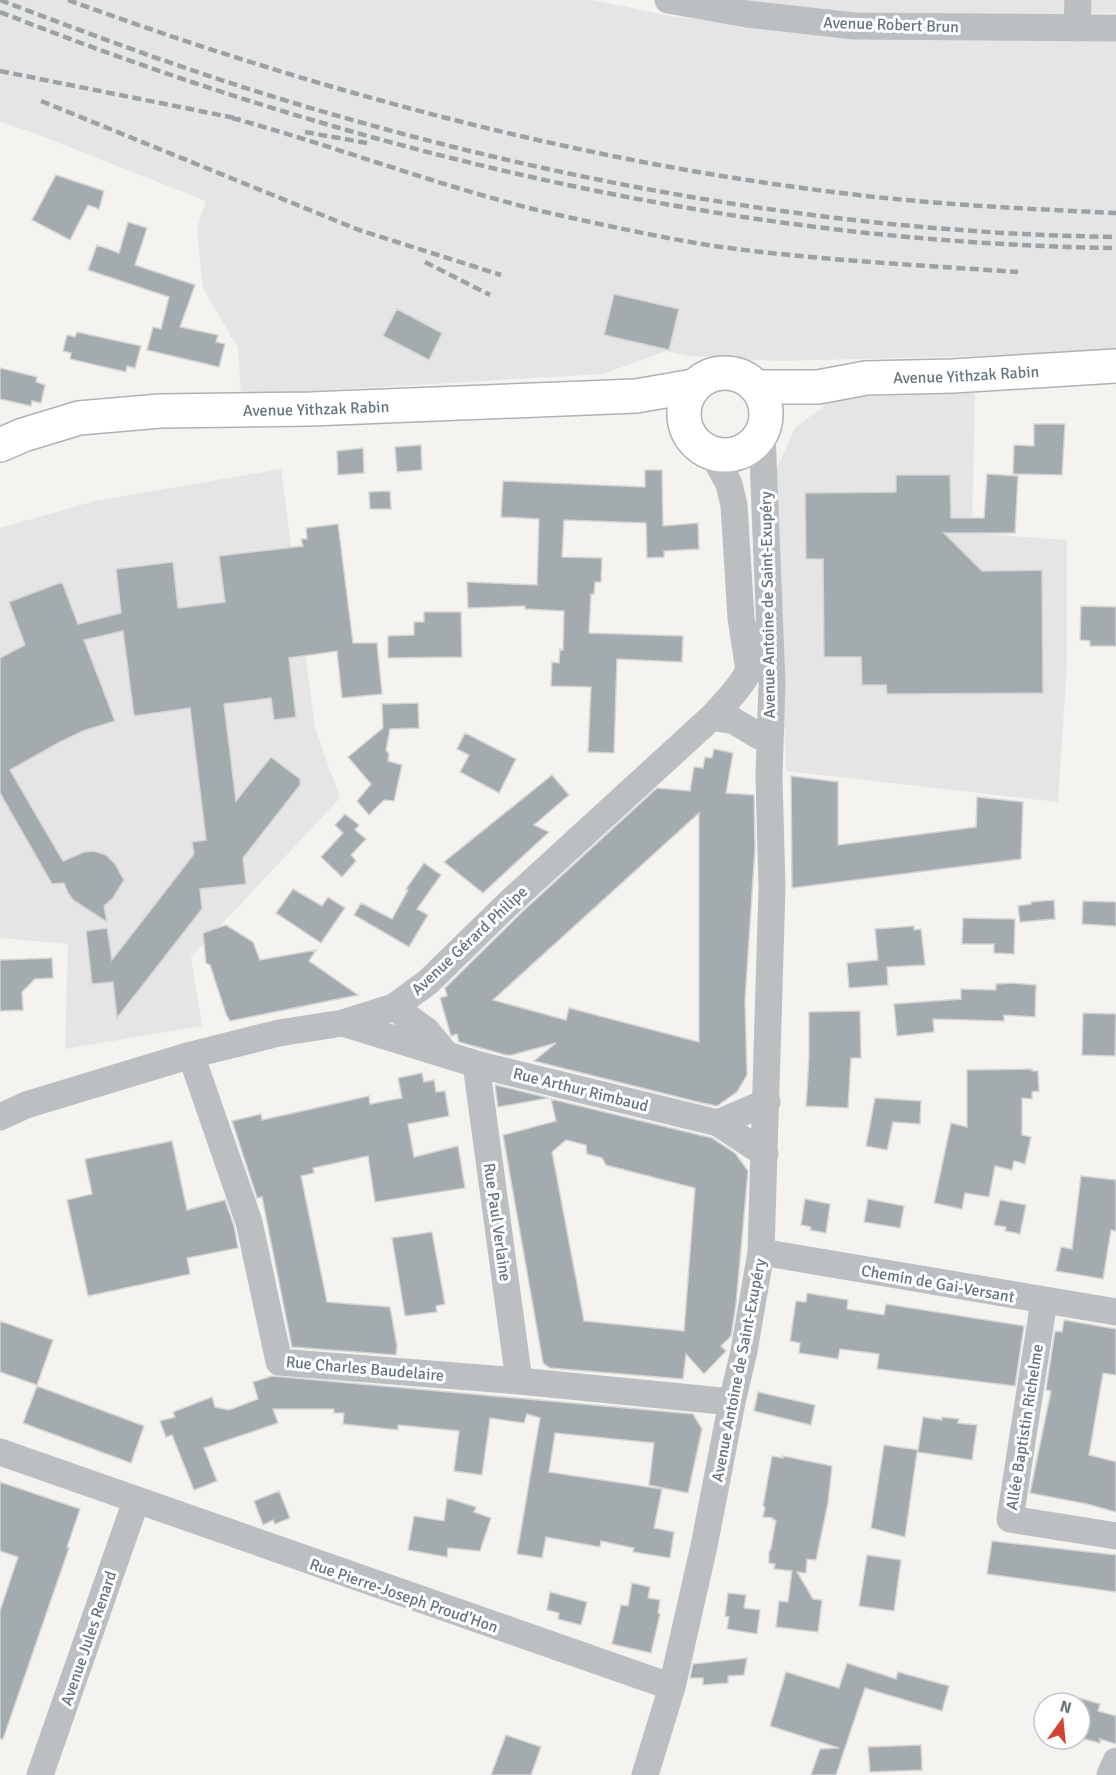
<svg xmlns="http://www.w3.org/2000/svg" width="1116" height="1775" viewBox="0 0 1116 1775" font-family="Signika,sans-serif">
<rect width="100%" height="100%" fill="#f4f3f0"/>
<!-- built -->
<path fill="#e4e5e4" d="M 0,0 L 593,0 L 670,16 L 785,30 L 1116,37 L 1116,351 L 1061,354 L 779,361 L 688,356 L 666,351 L 603,374 L 241,395 L 238,348 L 203,288 L 197,229 L 206,201 L 34,133 L 0,122 Z
M 742,0 L 1116,0 L 1116,13 L 979,16 L 883,23 Z
M 975,393 L 972,533 L 1067,540 L 1067,664 L 1058,802 L 786,771 L 775,472 L 795,428 L 828,403 L 851,397 Z
M 281,469 L 315,728 L 340,798 L 191,957 L 202,1026 L 65,1049 L 68,944 L 0,938 L 0,528 L 95,501 Z"/>
<!-- building -->
<path fill="#a3abaf" stroke="#d5d5d3" stroke-width="1.5" fill-rule="evenodd" d="M 56,175 L 104,191 L 99,209 L 88,205 L 70,240 L 32,220 Z
M 128,222 L 147,228 L 135,265 L 195,285 L 180,327 L 218,335 L 216,342 L 225,344 L 219,367 L 147,350 L 153,327 L 161,329 L 169,297 L 88,270 L 97,245 L 119,253 Z
M 614,294 L 679,309 L 669,350 L 604,335 Z
M 397,309 L 442,333 L 429,360 L 383,336 Z
M 77,332 L 141,346 L 135,368 L 127,366 L 126,372 L 70,359 L 71,353 L 63,351 L 67,335 L 75,337 Z
M 0,368 L 37,377 L 36,382 L 45,385 L 41,403 L 32,401 L 31,406 L 0,399 Z
M 1034,424 L 1065,424 L 1062,475 L 1013,474 L 1014,445 L 1034,446 Z
M 421,445 L 422,470 L 397,472 L 395,447 Z
M 363,448 L 364,473 L 338,475 L 337,451 Z
M 645,470 L 662,470 L 663,526 L 698,523 L 699,549 L 664,551 L 664,557 L 647,558 L 646,523 L 564,520 L 562,557 L 602,558 L 601,582 L 595,582 L 594,594 L 591,594 L 589,633 L 683,636 L 682,662 L 617,659 L 614,753 L 588,752 L 591,687 L 551,686 L 552,662 L 559,663 L 560,649 L 563,650 L 564,611 L 525,609 L 525,606 L 468,608 L 467,582 L 537,585 L 539,519 L 501,517 L 503,481 L 645,487 Z
M 987,474 L 1018,476 L 1015,533 L 944,533 L 982,571 L 1042,570 L 1043,693 L 887,694 L 886,685 L 862,685 L 861,657 L 824,657 L 823,559 L 806,559 L 805,493 L 896,492 L 896,475 L 950,475 L 951,518 L 984,518 Z
M 390,491 L 391,509 L 370,509 L 369,492 Z
M 338,524 L 353,643 L 377,643 L 382,694 L 342,698 L 337,651 L 289,658 L 296,717 L 274,720 L 271,698 L 224,704 L 236,801 L 271,757 L 300,779 L 300,785 L 243,858 L 246,884 L 200,889 L 202,909 L 117,1018 L 113,982 L 92,984 L 86,931 L 107,928 L 112,960 L 194,854 L 192,842 L 206,840 L 190,708 L 134,716 L 123,631 L 84,640 L 115,721 L 83,731 L 60,742 L 10,770 L 63,861 L 84,852 L 94,851 L 106,855 L 115,864 L 124,880 L 113,898 L 104,906 L 107,922 L 73,900 L 68,893 L 64,883 L 52,884 L 0,793 L 0,658 L 25,645 L 9,602 L 62,582 L 78,624 L 121,613 L 116,569 L 173,562 L 178,608 L 225,602 L 219,556 L 303,546 L 301,539 L 307,539 L 306,528 Z
M 1081,606 L 1116,607 L 1116,646 L 1090,646 L 1090,641 L 1080,640 Z
M 424,612 L 461,612 L 462,657 L 388,658 L 388,636 L 414,635 L 414,622 L 424,622 Z
M 418,703 L 419,728 L 390,729 L 386,750 L 389,754 L 388,761 L 402,765 L 394,801 L 384,800 L 369,815 L 357,801 L 371,784 L 348,757 L 383,728 L 382,704 Z
M 465,733 L 516,759 L 499,793 L 460,772 L 469,755 L 457,749 Z
M 714,749 L 733,753 L 726,793 L 754,795 L 755,848 L 745,1001 L 747,1075 L 737,1092 L 717,1106 L 702,1103 L 534,1061 L 556,1043 L 512,1055 L 506,1055 L 459,1042 L 457,1034 L 451,1036 L 440,998 L 447,996 L 445,988 L 522,912 L 657,788 L 690,791 L 694,767 L 703,768 L 705,757 L 712,758 ZM 699,813 L 699,1042 L 569,1008 L 566,1020 L 493,1000 Z
M 552,775 L 569,795 L 534,825 L 549,832 L 483,893 L 444,862 Z
M 791,776 L 838,782 L 838,845 L 976,827 L 977,797 L 1023,802 L 1021,859 L 792,888 Z
M 345,814 L 359,825 L 355,830 L 366,839 L 351,855 L 356,861 L 342,877 L 321,857 L 343,833 L 335,825 Z
M 424,863 L 441,875 L 417,909 L 428,915 L 409,947 L 354,915 L 361,903 L 392,919 L 408,890 L 406,889 Z
M 293,889 L 322,906 L 328,897 L 345,908 L 321,943 L 276,913 Z
M 1054,900 L 1055,919 L 1020,922 L 1018,906 L 1031,904 L 1031,902 Z
M 1083,901 L 1116,902 L 1116,926 L 1082,924 Z
M 963,918 L 1015,919 L 1014,954 L 994,953 L 994,944 L 962,944 Z
M 226,925 L 253,942 L 260,960 L 316,950 L 309,961 L 358,995 L 230,1021 L 226,1014 L 210,965 L 206,963 L 203,933 Z
M 914,926 L 914,930 L 921,929 L 925,965 L 887,967 L 888,985 L 849,988 L 847,963 L 878,960 L 875,929 Z
M 52,958 L 53,978 L 35,979 L 22,992 L 23,1010 L 0,1011 L 0,960 Z
M 1013,983 L 1036,985 L 1035,1017 L 1004,1015 L 1004,1021 L 933,1019 L 934,1032 L 897,1036 L 894,1004 L 961,999 L 961,989 L 996,990 L 996,984 Z
M 860,1011 L 861,1058 L 851,1058 L 848,1108 L 806,1106 L 809,1058 L 809,1012 Z
M 1083,1013 L 1116,1014 L 1115,1056 L 1082,1055 Z
M 1032,1069 L 1032,1071 L 1038,1071 L 1039,1091 L 1032,1092 L 1032,1099 L 1022,1098 L 1022,1135 L 1031,1137 L 1025,1164 L 1014,1161 L 1012,1170 L 995,1166 L 989,1197 L 965,1193 L 962,1209 L 934,1203 L 951,1123 L 967,1127 L 967,1070 Z
M 422,1073 L 424,1082 L 434,1080 L 436,1092 L 445,1091 L 449,1116 L 408,1124 L 414,1157 L 458,1146 L 465,1188 L 375,1202 L 368,1156 L 313,1168 L 314,1173 L 301,1176 L 327,1302 L 390,1307 L 397,1346 L 396,1355 L 292,1347 L 262,1197 L 257,1198 L 232,1121 L 261,1114 L 262,1120 L 369,1096 L 370,1104 L 402,1098 L 398,1078 Z
M 495,1085 L 512,1089 L 549,1098 L 498,1107 Z
M 875,1098 L 921,1101 L 920,1124 L 893,1122 L 887,1150 L 866,1146 Z
M 551,1099 L 712,1138 L 735,1153 L 748,1171 L 736,1304 L 731,1336 L 721,1346 L 726,1351 L 704,1374 L 686,1354 L 683,1379 L 550,1368 L 543,1363 L 503,1135 L 556,1121 ZM 566,1140 L 586,1145 L 587,1154 L 602,1158 L 606,1165 L 695,1188 L 684,1331 L 584,1321 L 552,1152 Z
M 172,1141 L 187,1210 L 225,1200 L 234,1226 L 238,1248 L 187,1258 L 190,1274 L 88,1296 L 67,1200 L 92,1194 L 85,1159 Z
M 1081,1176 L 1116,1180 L 1116,1231 L 1111,1230 L 1103,1279 L 1056,1271 L 1061,1247 L 1072,1249 Z
M 805,1199 L 830,1204 L 826,1233 L 810,1230 L 811,1227 L 801,1225 Z
M 868,1199 L 904,1206 L 900,1228 L 864,1222 Z
M 1000,1200 L 1026,1205 L 1020,1234 L 1005,1231 L 1006,1227 L 994,1225 Z
M 432,1232 L 445,1304 L 436,1306 L 437,1312 L 405,1316 L 392,1238 Z
M 807,1293 L 848,1300 L 847,1309 L 884,1315 L 886,1304 L 1024,1326 L 1015,1386 L 877,1369 L 879,1354 L 840,1349 L 838,1359 L 799,1353 L 800,1343 L 790,1341 L 796,1301 L 806,1302 Z
M 1064,1320 L 1116,1329 L 1116,1375 L 1103,1373 L 1089,1455 L 1116,1462 L 1116,1512 L 1087,1504 L 1030,1493 L 1051,1391 L 1046,1390 L 1055,1331 L 1062,1332 Z
M 0,1321 L 53,1340 L 37,1385 L 0,1372 Z
M 272,1376 L 693,1414 L 702,1429 L 688,1493 L 649,1485 L 654,1443 L 555,1433 L 549,1472 L 662,1489 L 654,1528 L 674,1532 L 670,1558 L 633,1552 L 634,1548 L 601,1541 L 600,1547 L 546,1537 L 542,1558 L 517,1554 L 540,1418 L 527,1414 L 524,1423 L 490,1418 L 482,1475 L 454,1471 L 459,1431 L 398,1425 L 398,1430 L 343,1424 L 344,1413 L 334,1413 L 334,1409 L 273,1409 L 278,1423 L 204,1448 L 217,1481 L 194,1490 L 172,1435 L 166,1437 L 160,1421 L 175,1417 L 173,1412 L 212,1397 L 215,1407 L 229,1410 L 258,1399 L 253,1382 Z
M 37,1386 L 144,1426 L 131,1463 L 23,1423 Z
M 758,1392 L 815,1405 L 811,1425 L 754,1411 Z
M 923,1417 L 942,1420 L 942,1417 L 959,1419 L 958,1423 L 977,1425 L 972,1460 L 917,1452 L 905,1537 L 871,1528 L 884,1445 L 918,1450 Z
M 772,1456 L 783,1458 L 783,1456 L 832,1466 L 828,1503 L 816,1560 L 807,1559 L 806,1573 L 797,1572 L 813,1599 L 822,1600 L 818,1632 L 776,1627 L 779,1601 L 788,1602 L 792,1571 L 774,1569 L 775,1564 L 769,1563 L 769,1552 L 771,1549 L 776,1520 L 773,1520 L 773,1518 L 763,1517 L 765,1507 L 763,1506 Z
M 0,1482 L 80,1509 L 67,1547 L 69,1548 L 3,1739 L 0,1739 L 0,1611 L 18,1557 L 0,1551 Z
M 279,1491 L 290,1518 L 275,1524 L 273,1520 L 263,1525 L 254,1501 Z
M 447,1498 L 476,1507 L 474,1512 L 491,1518 L 480,1551 L 448,1548 L 447,1557 L 408,1550 L 414,1516 L 444,1521 Z
M 992,1541 L 1116,1555 L 1116,1592 L 987,1574 Z
M 867,1555 L 901,1560 L 894,1611 L 859,1606 Z
M 632,1583 L 650,1587 L 648,1598 L 660,1600 L 658,1613 L 660,1614 L 651,1653 L 612,1644 L 621,1605 L 628,1606 Z
M 550,1592 L 587,1602 L 581,1625 L 558,1619 L 559,1613 L 547,1610 Z
M 728,1593 L 746,1595 L 744,1608 L 760,1610 L 757,1634 L 727,1629 L 729,1617 L 725,1616 Z
M 747,1658 L 744,1675 L 728,1676 L 728,1683 L 703,1685 L 703,1678 L 690,1678 L 693,1664 Z
M 847,1663 L 896,1679 L 898,1672 L 949,1686 L 942,1711 L 865,1688 L 836,1775 L 811,1775 L 820,1749 L 839,1748 L 770,1726 L 786,1672 L 839,1688 Z
M 1080,1698 L 1100,1704 L 1098,1711 L 1116,1716 L 1116,1744 L 1100,1739 L 1100,1743 L 1080,1738 Z
M 506,1735 L 541,1747 L 531,1775 L 491,1775 Z
M 921,1745 L 922,1770 L 870,1772 L 868,1747 Z"/>
<g fill="none" stroke-linecap="round" stroke-linejoin="round">
<!-- major casing -->
<g stroke="#adb2b5" stroke-width="36">
<g id="major">
<circle cx="725" cy="414" r="41"/>
<path id="s1" d="M 757,387 L 818,387 L 866,378 L 953,376 L 1116,366"/>
<path id="s2" d="M 0,445 L 23,435 L 79,418 L 160,411 L 311,409 L 636,396 L 694,386"/>
</g>
</g>
<!-- minor -->
<path stroke="#bbbfc2" stroke-width="27" d="M 668,0 L 747,14 L 854,26 L 1116,28
M 1077,28 L 1078,0
M 712,453 L 729,484 L 734,505 L 741,618 L 749,671
M 712,717 L 734,721 L 759,736
M 394,1007 L 427,1031 L 445,1053
M 343,1023 L 476,1064 L 718,1123 L 765,1154
M 191,1055 L 249,1222 L 279,1362 L 519,1381 L 732,1402
M 476,1064 L 519,1381
M 0,1117 L 26,1105 L 191,1055 L 279,1033 L 343,1023 L 394,1007 L 428,982 L 511,901 L 712,717 C 738,690 755,670 763,633
M 718,1123 L 767,1102
M 761,1252 L 1116,1312
M 1044,1301 L 1010,1519 L 1116,1536
M 0,1452 L 672,1687
M 40,1775 L 136,1501
M 645,1775 L 672,1687 L 704,1546 L 732,1402 L 744,1351 L 761,1252 L 772,888 L 769,777 L 772,684 L 762,433
M 1110,1775 L 1116,1761"/>
<!-- major -->
<use href="#major" stroke="#fff" stroke-width="33"/>
<!-- rail -->
<path stroke="#9ba2a6" stroke-width="4.5" stroke-dasharray="9 4.5" stroke-linecap="butt" d="M 0,0 C 97,37 194,73 294,103 C 560,183 838,233 1116,237
M 68,0 C 323,93 588,164 858,195 C 943,205 1030,209 1116,213
M 0,12 C 354,152 734,243 1116,248
M 0,71 L 240,119
M 41,101 L 359,230 L 501,275
M 232,118 C 343,148 450,191 563,216 C 613,227 664,238 714,246 C 815,260 917,265 1018,272
M 305,132 L 367,143
M 425,262 L 490,295"/>
</g>
<g text-anchor="middle" stroke-width="6" stroke-linejoin="round" paint-order="stroke">
<!-- street labels -->
<g font-size="16" fill="#66767f" stroke="#fff">
<text transform="translate(891 24) rotate(2)" y="6">Avenue Robert Brun</text>
<text dy="6" stroke="none"><textPath href="#s1" startOffset="210">Avenue Yithzak Rabin</textPath></text>
<text dy="6" stroke="none"><textPath href="#s2" startOffset="321">Avenue Yithzak Rabin</textPath></text>
<text transform="translate(767 605) rotate(-91)" y="6">Avenue Antoine de Saint-Exupéry</text>
<text transform="translate(469 940) rotate(-43)" y="6">Avenue Gérard Philipe</text>
<text transform="translate(581 1089) rotate(14)" y="6">Rue Arthur Rimbaud</text>
<text transform="translate(498 1222) rotate(82)" y="6">Rue Paul Verlaine</text>
<text transform="translate(938 1283) rotate(10)" y="6">Chemin de Gai-Versant</text>
<text transform="translate(365 1368) rotate(5)" y="6">Rue Charles Baudelaire</text>
<text transform="translate(738 1370) rotate(-79)" y="6">Avenue Antoine de Saint-Exupéry</text>
<text transform="translate(1024 1427) rotate(-81)" y="6">Allée Baptistin Richelme</text>
<text transform="translate(404 1595) rotate(19)" y="6">Rue Pierre-Joseph Proud'Hon</text>
<text transform="translate(88 1638) rotate(-71)" y="6">Avenue Jules Renard</text>
</g>
</g>
<!-- north arrow -->
<g transform="translate(1062 1721) rotate(15)"><circle r="28" fill="#ffffff" stroke="#c2c8cc" stroke-width="1.5"/>
<path d="M0-4.5L10 22L0 15L-10 22Z" fill="#d24532"/>
<text y="-9" font-size="16" font-weight="bold" text-anchor="middle" fill="#66767f">N</text>
</g>
</svg>
